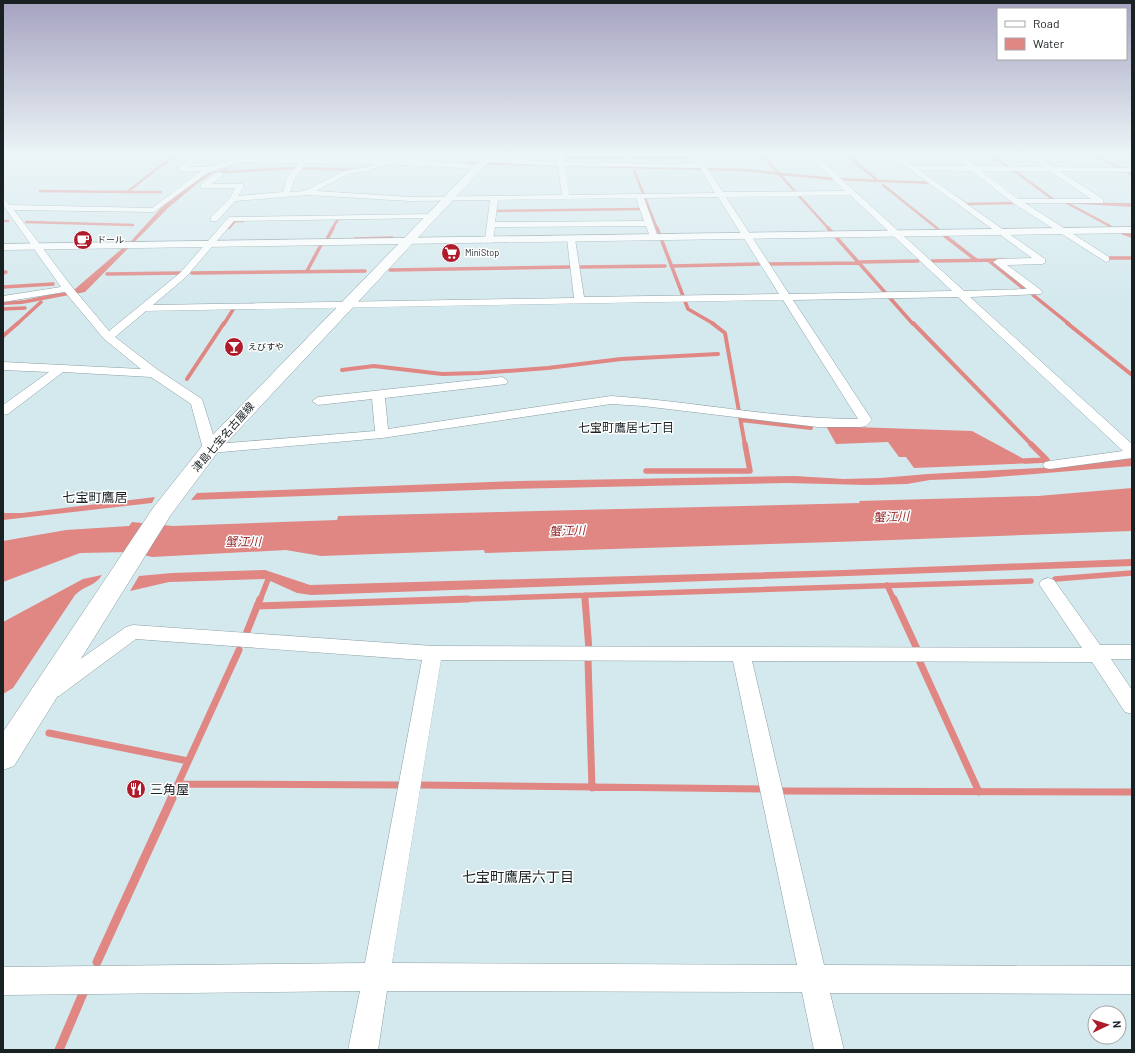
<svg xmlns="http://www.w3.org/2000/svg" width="1135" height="1053" viewBox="0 0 1135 1053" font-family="Barlow,'Noto Sans JP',sans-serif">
<rect width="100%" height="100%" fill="#d4e9ee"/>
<!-- water -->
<path fill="#e08683" d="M 239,161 L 220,173 L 213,173 L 198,183 L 168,208 L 85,292 L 22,304 L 3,305 L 3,302 L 25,300 L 75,289 L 132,240 L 161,208 L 181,192 L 210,172 L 219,171 Z
M 1022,202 L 1132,203 L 1132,207 L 1064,203 Z
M 826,426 L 972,431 L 1024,459 L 1030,459 L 1034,463 L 914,468 L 906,457 L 899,457 L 888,442 L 836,444 Z
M 1132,458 L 1132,466 L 984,478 L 930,480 L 907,484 L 867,485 L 787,483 L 505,489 L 191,500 L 197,493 L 519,481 L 795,476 L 844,479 L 881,478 L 928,474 L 1056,467 Z
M 1132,488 L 1131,531 L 865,541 L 485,553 L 484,550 L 321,556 L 286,550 L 152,557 L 131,552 L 80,553 L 3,582 L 3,541 L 66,530 L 129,526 L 132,522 L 173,526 L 337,520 L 338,516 L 860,503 L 859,501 L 1038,496 Z
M 155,497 L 152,503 L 3,520 L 3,513 L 22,513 Z
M 1132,559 L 1132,566 L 311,595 L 297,593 L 266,579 L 169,582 L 130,591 L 139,576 L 172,573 L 265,570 L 310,585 L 843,570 Z
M 102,575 C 94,587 85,585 75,595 L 13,688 L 3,694 L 3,622 L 83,579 Z"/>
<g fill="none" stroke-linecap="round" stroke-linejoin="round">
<!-- stream-far5 -->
<path stroke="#e08683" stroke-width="2.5" d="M 762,155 L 829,229
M 846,155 L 876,179
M 991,155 L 1008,167
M 1096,155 L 1122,169
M 563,157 L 626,157
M 632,157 L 693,157
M 469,163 L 743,170 L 833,179 L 935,183
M 1012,169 L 1054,200
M 634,170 L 657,229
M 1125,171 L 1132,175
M 224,172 L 295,168 L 356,170
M 883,185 L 938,229
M 40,191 L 128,192
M 161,192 L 127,192 L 175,155
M 960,200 L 966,204 L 1021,203
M 1065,202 L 1110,226
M 496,211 L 640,209
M 3,221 L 8,221
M 26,222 L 133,225
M 229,228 L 235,221 L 243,221
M 332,229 L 338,219 L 343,219"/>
<!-- stream-far4 -->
<path stroke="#e08683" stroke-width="3.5" d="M 657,228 L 688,309 L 714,324
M 828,228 L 913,324
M 1123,233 L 1132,236
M 945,236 L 976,260
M 327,239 L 333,228
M 355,239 L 392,238
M 1110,258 L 1132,258
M 988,260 L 1023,288
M 932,261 L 1004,260
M 858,262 L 918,261
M 770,264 L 859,263
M 671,266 L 759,264
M 581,267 L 665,266
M 390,270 L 570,267
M 307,271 L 321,245
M 3,272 L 6,272 L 3,273
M 192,273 L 365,271
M 107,274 L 180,273
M 3,287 L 53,284
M 1033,295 L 1069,324
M 3,309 L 25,308
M 17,324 L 41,302
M 224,324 L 234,308"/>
<!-- stream-far3 -->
<path stroke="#e08683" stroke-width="4" d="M 712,323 L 725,333 L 745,445
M 913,323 L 1032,445
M 1067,323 L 1132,375
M 3,336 L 18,323
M 342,370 L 374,366 L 442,374 L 479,373 L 548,368 L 621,359 L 718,354
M 187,379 L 224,323
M 741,420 L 811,428"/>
<!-- stream-far2 -->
<path stroke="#e08683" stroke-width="5.5" d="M 1025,461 L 1047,460 L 1031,444
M 646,471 L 750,471 L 745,444
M 1055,579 L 1132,573
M 887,585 L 894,600
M 585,595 L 585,600
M 260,600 L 269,577
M 437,600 L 1031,581"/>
<!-- stream-far1 -->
<path stroke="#e08683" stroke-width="7" d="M 585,599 L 589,650
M 894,599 L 918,651
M 257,606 L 468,599
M 246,634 L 260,599
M 588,660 L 592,788
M 919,660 L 979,792
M 49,733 L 188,761
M 178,784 L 398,785
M 420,785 L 763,789
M 779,791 L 1132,792
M 171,799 L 239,650"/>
<!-- stream -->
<path stroke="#e08683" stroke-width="9" d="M 97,962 L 172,798
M 59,1050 L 84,991"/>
<!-- minor casing -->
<g stroke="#8a9ea3" stroke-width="1">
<path id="minor" d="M 13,155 L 170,155 L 167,157 L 11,158 L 11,156 Z
M 195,155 L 203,155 L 187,167 L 210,167 L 238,158 L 239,155 L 245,155 L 246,159 L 413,160 L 479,165 L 482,167 L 479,169 L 386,164 L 370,170 L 348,174 L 316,191 L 410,197 L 562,195 L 558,166 L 485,162 L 482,160 L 485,158 L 558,162 L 557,155 L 563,155 L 564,162 L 697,164 L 692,155 L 698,155 L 723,192 L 845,191 L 808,155 L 815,155 L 964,291 L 1027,289 L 993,262 L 998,259 L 1032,258 L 890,155 L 897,155 L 913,166 L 967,166 L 953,155 L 960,155 L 975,166 L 1044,167 L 1027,155 L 1034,155 L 1053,167 L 1132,168 L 1132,172 L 1060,171 L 1103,199 L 1103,203 L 1025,203 L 1109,257 L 1109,261 L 1106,262 L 1013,203 L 972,171 L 919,170 L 1045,259 L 1045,263 L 1042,264 L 1007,265 L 1041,290 L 1042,292 L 1041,294 L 970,297 L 1132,444 L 1132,458 L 1050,469 L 1045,468 L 1043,465 L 1045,462 L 1050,461 L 1123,451 L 958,297 L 793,300 L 872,420 L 866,426 L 861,427 L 818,427 L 643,406 L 611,404 L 382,438 L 210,453 L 205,452 L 203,449 L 191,404 L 151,377 L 63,372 L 8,414 L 3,415 L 3,405 L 49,372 L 3,370 L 3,362 L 141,369 L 104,339 L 65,292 L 3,302 L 3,296 L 61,287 L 3,205 L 3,198 L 10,205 L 152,208 L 201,171 L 180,171 L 177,169 ZM 240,162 L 299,163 L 287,178 L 283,192 L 238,196 L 244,186 L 243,184 L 212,184 L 224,174 L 217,172 L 201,184 L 201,188 L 235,188 L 230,198 L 211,217 L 211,221 L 217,221 L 235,201 L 307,195 L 410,201 L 490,200 L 485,240 L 489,243 L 493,240 L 495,227 L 646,226 L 650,237 L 654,240 L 658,237 L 644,198 L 718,197 L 779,294 L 584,297 L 575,239 L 571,236 L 567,239 L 574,298 L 153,305 L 186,277 L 234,221 L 432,218 L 436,216 L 432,214 L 232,217 L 229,217 L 180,273 L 109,331 L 72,287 L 14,210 L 154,212 L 207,173 ZM 306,163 L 375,164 L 367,167 L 344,171 L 305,191 L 290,192 L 295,178 ZM 565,166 L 700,168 L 715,193 L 569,195 ZM 981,171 L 1050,171 L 1091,199 L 1018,199 ZM 850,195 L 952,291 L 789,294 L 726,197 ZM 636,198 L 644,221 L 495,222 L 498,200 ZM 783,300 L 858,419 C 775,419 693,401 611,396 L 388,429 L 385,398 L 506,384 L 508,381 L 502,377 L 318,397 L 312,401 L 318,405 L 372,399 L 375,431 L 216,444 L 202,399 L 158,370 L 115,337 L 146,311 Z
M 1048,578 L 1054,580 L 1100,645 L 1132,645 L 1132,659 L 1111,659 L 1132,690 L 1132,714 L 1125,712 L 1092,662 L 752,661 L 824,965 L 1132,966 L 1132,994 L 830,993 L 844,1050 L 814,1050 L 802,992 L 387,991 L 378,1050 L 348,1050 L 360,991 L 3,995 L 3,967 L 365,963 L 422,660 L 136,639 L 59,696 L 52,698 L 45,696 L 42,690 L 45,684 L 126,627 L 133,625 L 433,646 L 1082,648 L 1039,584 L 1042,580 ZM 441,660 L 733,661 L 797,965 L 392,963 Z"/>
</g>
<!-- tertiary casing -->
<g stroke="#8a9ea3" stroke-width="1">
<path id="tertiary" d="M 1132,227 L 1132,233 L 3,250 L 3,244 Z"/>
</g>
<!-- secondary casing -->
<g stroke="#8a9ea3" stroke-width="1">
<path id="secondary" d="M 485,155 L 495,155 L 217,453 L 170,516 L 14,766 L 3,770 L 3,732 L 153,508 L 203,445 Z"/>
</g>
<!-- minor -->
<use href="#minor" fill="#fff" fill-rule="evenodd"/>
<!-- tertiary -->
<use href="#tertiary" fill="#fff" fill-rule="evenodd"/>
<!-- secondary -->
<use href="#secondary" fill="#fff" fill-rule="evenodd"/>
</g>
<!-- sky -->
<linearGradient id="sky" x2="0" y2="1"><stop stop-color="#a5a2c0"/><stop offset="0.51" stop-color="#ecf5f7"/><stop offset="1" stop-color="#ecf5f7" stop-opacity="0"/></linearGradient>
<rect width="1135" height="302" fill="url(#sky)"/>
<!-- icons -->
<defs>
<g id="cafe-disc" transform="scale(1)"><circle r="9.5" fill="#ae1b2b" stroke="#fff"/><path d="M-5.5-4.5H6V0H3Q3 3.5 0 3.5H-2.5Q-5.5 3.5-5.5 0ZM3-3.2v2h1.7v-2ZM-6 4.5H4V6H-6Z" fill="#fff"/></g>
<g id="supermarket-disc" transform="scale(1)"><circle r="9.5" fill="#ae1b2b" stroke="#fff"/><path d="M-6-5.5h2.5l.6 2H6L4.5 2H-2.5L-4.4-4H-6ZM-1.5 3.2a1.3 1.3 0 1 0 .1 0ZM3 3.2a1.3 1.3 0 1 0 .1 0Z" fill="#fff"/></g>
<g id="bar-disc" transform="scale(1)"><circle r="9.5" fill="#ae1b2b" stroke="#fff"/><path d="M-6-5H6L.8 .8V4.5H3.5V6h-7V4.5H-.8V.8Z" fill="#fff"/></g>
<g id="restaurant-disc" transform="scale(1)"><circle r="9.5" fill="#ae1b2b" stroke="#fff"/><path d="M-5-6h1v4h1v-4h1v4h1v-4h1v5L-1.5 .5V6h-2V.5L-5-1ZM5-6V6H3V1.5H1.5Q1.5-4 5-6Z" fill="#fff"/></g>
</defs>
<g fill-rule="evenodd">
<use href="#cafe-disc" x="83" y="240"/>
<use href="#supermarket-disc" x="451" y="253"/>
<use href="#bar-disc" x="234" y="347"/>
<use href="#restaurant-disc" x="136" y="789"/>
</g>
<g text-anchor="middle" stroke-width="3" stroke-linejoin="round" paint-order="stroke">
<!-- far-poi labels -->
<g font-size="9" fill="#192123" stroke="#fff" text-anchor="start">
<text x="97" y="243">ドール</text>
<text x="465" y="256">MiniStop</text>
<text x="248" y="350">えびすや</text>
</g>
<!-- street labels -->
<g font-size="11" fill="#192123" stroke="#fff">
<text transform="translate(223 437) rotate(-49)" y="4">津島七宝名古屋線</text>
</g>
<!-- neighbourhood labels -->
<g font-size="12" fill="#192123" stroke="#fff">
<text x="626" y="432">七宝町鷹居七丁目</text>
</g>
<!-- water labels -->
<g font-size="12" font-style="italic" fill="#962b30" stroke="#fff">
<text transform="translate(891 517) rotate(-2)" y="4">蟹江川</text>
<text transform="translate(567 531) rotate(-2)" y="4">蟹江川</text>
<text x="243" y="546">蟹江川</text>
</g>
<!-- quarter labels -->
<g font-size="13" fill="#192123" stroke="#fff">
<text x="95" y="502">七宝町鷹居</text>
</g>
<!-- near-poi labels -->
<g font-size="13" fill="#192123" stroke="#fff" text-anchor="start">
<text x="150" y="794">三角屋</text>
</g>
<!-- near-neighbourhood labels -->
<g font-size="14" fill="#192123" stroke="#fff">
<text x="518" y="882">七宝町鷹居六丁目</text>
</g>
</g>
<!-- border -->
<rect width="1135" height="1053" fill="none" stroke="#192123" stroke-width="8"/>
<!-- legend -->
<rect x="997" y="8" width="130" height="52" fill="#ffffff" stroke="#a3a6a7"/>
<rect x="1005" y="21" width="20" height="6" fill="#ffffff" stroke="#a3a6a7"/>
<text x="1033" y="28" font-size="12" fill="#192123">Road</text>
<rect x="1005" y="38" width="20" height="12" fill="#e08683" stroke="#a3a6a7"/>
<text x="1033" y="48" font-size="12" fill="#192123">Water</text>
<!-- north arrow -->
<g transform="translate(1107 1025) rotate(86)"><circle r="19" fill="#ffffff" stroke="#a3a6a7"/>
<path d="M0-3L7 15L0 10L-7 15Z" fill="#ae1b2b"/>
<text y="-6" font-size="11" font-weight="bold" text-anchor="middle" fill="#192123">N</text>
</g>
</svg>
